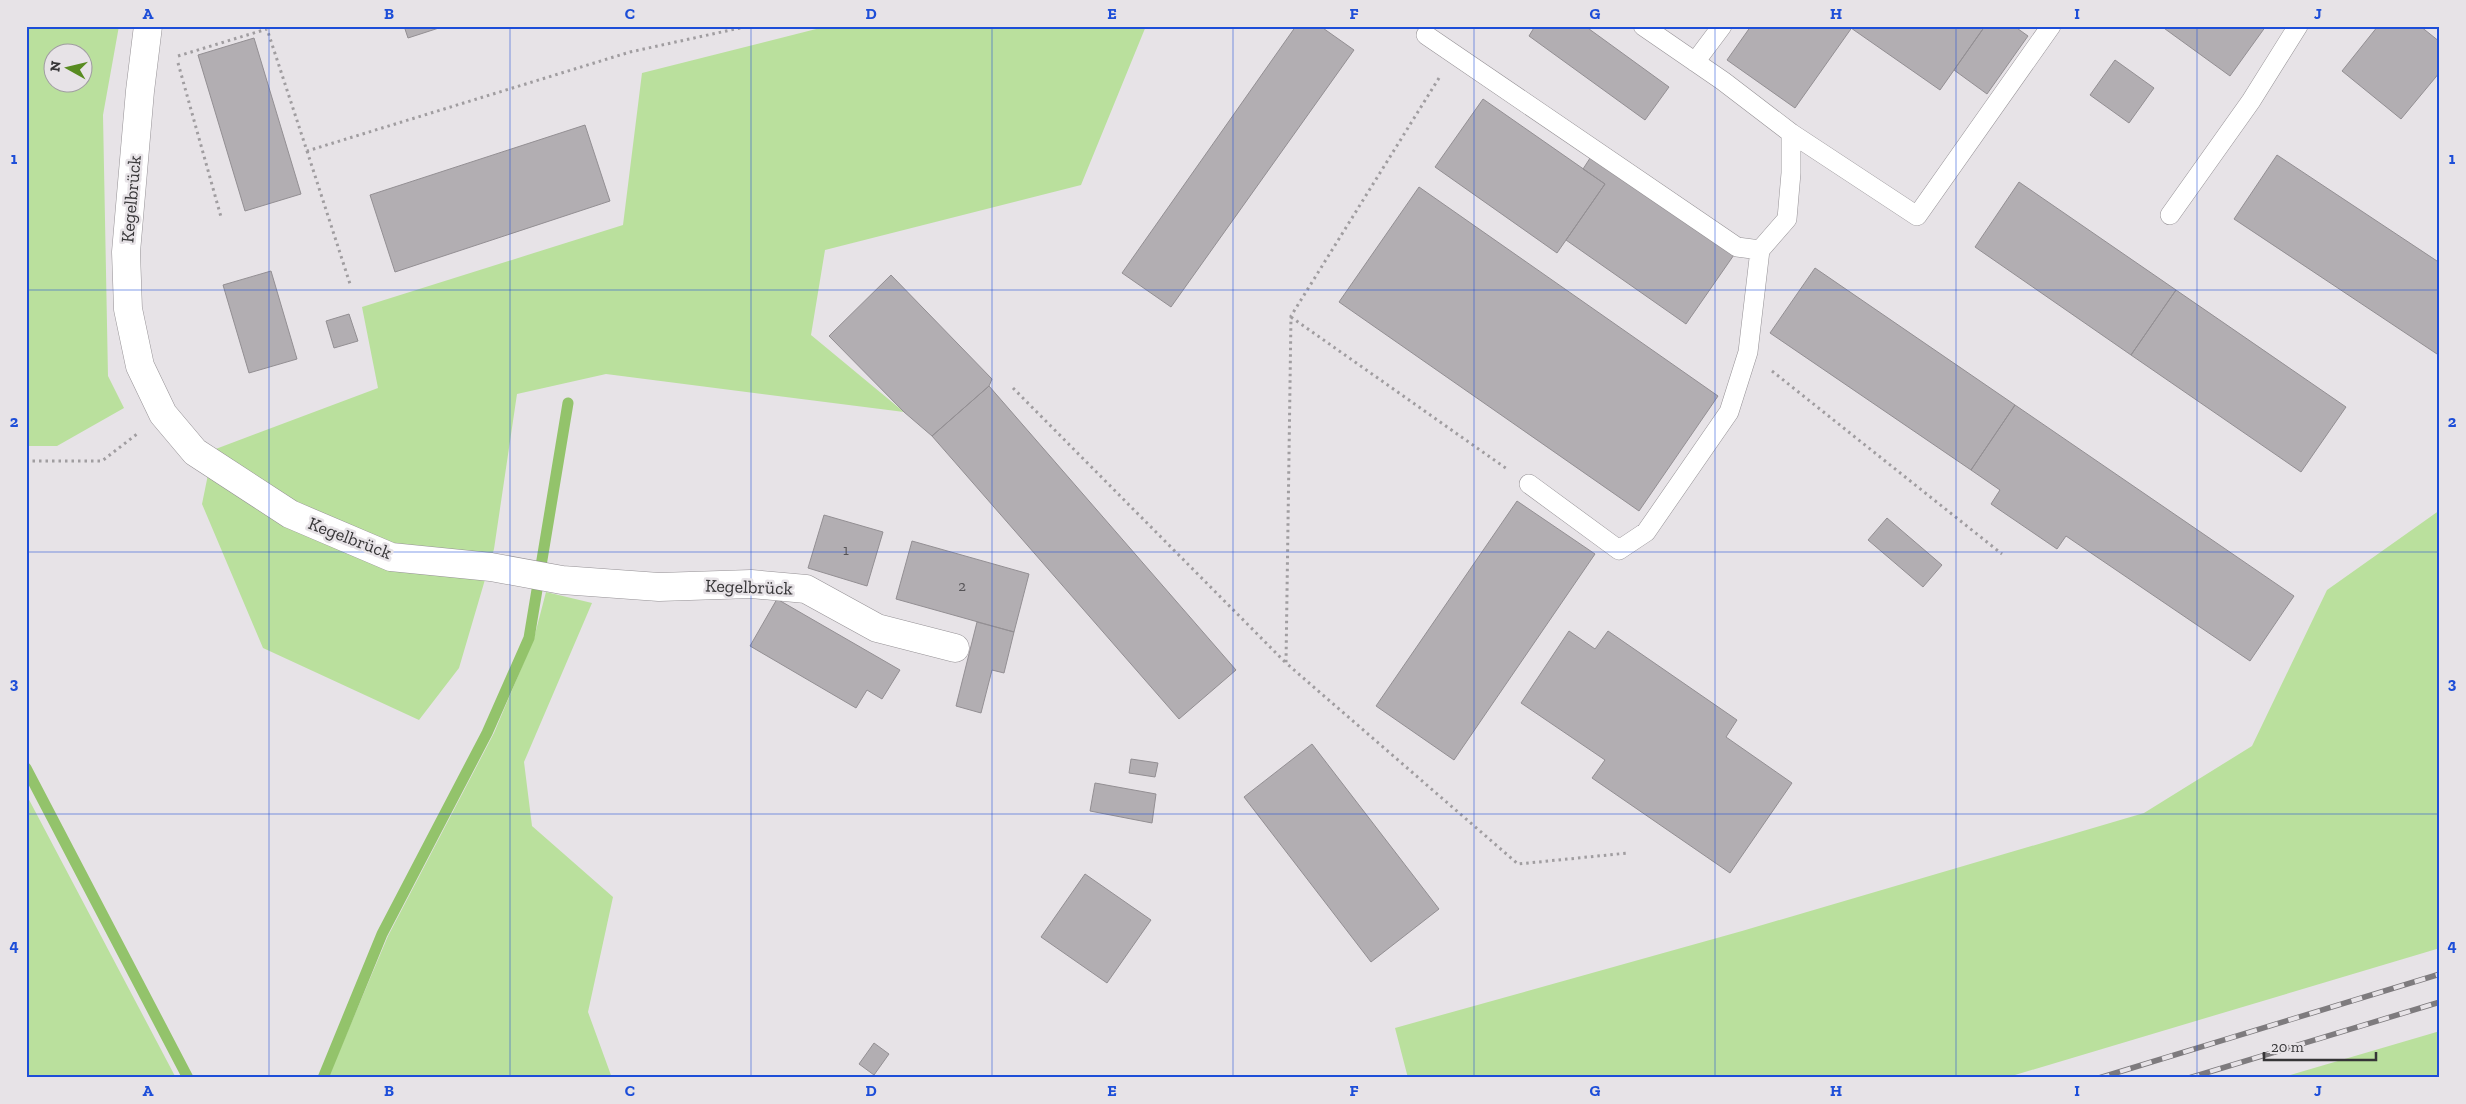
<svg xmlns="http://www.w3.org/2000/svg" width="2466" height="1104" viewBox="0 0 2466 1104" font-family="'Zilla Slab',serif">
<rect width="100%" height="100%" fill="#e7e3e7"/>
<!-- green -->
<path fill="#bae09d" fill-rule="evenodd" d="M 26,26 L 119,26 L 103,115 L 108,376 L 124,408 L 57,446 L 26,446 ZM 52,52 L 82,52 L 82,82 L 52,82 Z
M 828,26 L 1146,26 L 1081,185 L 825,250 L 811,335 L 904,412 L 606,374 L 517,394 L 494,549 L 459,668 L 419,720 L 263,648 L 202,504 L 213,450 L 378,388 L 362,307 L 623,225 L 642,73 Z
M 2440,510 L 2440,948 L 2005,1078 L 1408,1078 L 1395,1028 L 1742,931 L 2144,813 L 2252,746 L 2327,590 Z
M 546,592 L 592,603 L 524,762 L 532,826 L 613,897 L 588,1012 L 612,1078 L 328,1078 L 388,936 L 494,733 L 534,638 Z
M 26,794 L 176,1078 L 26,1078 Z
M 2440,1031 L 2440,1078 L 2280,1078 Z"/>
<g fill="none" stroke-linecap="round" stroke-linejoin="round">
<!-- stream -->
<path stroke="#93c36b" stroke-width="11" d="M 26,768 L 188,1078
M 323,1078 L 382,934 L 487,733 L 529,638 L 568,403"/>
</g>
<!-- building -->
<path fill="#b2aeb2" stroke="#938f93" d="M 404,26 L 445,26 L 408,38 Z
M 1296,26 L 1320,26 L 1354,50 L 1171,307 L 1122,273 Z
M 1535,26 L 1585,26 L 1669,87 L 1645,120 L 1529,36 Z
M 1751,26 L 1853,26 L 1795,108 L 1727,60 Z
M 1853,26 L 1985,26 L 1940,90 L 1851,28 Z
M 1985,26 L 2014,26 L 2028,36 L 1987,94 L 1954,70 Z
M 2161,26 L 2266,26 L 2230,76 Z
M 2378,26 L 2420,26 L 2440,42 L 2440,72 L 2401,119 L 2342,71 Z
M 254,38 L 301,194 L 245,211 L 198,55 Z
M 2115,60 L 2154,88 L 2129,123 L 2090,95 Z
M 1483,99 L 1605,184 L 1557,253 L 1435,167 Z
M 585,125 L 610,201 L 395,272 L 370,195 Z
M 1594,152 L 1736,252 L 1686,324 L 1566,240 L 1605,184 L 1583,169 Z
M 2277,155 L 2440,263 L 2440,356 L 2234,219 Z
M 2019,182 L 2176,290 L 2131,355 L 1975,247 Z
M 1419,187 L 1718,396 L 1639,511 L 1339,302 Z
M 1815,268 L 2015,405 L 1971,470 L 1770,333 Z
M 271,271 L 297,359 L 249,373 L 223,285 Z
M 891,275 L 992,379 L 989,386 L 932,436 L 904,412 L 829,336 Z
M 2176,290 L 2346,407 L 2301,472 L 2131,355 Z
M 349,314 L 358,341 L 334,348 L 326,321 Z
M 989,386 L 1236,670 L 1179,719 L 932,436 Z
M 2015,405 L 2294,596 L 2250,661 L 2066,536 L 2057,549 L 1991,504 L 2000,490 L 1971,470 Z
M 1517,501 L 1595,554 L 1454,760 L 1376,706 Z
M 824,515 L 883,532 L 867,586 L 808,568 Z
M 1887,518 L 1942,565 L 1923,587 L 1868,540 Z
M 912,541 L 1029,574 L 1014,632 L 896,599 Z
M 777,599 L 900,670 L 882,699 L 867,690 L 856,708 L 750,646 Z
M 977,622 L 1014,632 L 1004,673 L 992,670 L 981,713 L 956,706 Z
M 1569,631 L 1595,649 L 1608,631 L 1737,720 L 1726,737 L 1792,783 L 1730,873 L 1592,778 L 1605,760 L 1521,703 Z
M 1312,744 L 1439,909 L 1371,962 L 1244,797 Z
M 1131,759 L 1158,763 L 1155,777 L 1129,773 Z
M 1095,783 L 1156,794 L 1152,823 L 1090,811 Z
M 1085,874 L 1151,920 L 1107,983 L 1041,937 Z
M 874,1043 L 889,1054 L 874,1075 L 859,1064 Z"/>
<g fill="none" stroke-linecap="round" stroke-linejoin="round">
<!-- lane casing -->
<g stroke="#959195" stroke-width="20">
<path id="lane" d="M 1643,26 L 1723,81 L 1791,133 L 1917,216 L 2051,26
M 1426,35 L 1737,247 L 1760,250 L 1787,219 L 1791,173 L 1791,133
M 1695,62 L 1722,26
M 2170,215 L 2251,101 L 2298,26
M 1529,484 L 1619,550 L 1646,532 L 1729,412 L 1748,352 L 1760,250"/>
</g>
<!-- street casing -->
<g stroke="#959195" stroke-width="29">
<path id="street" d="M 148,26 L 140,91 L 126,252 L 128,309 L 140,366 L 163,414 L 195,452 L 290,514 L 391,557 L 491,567 L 562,580 L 659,587 L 751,584 L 806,589 L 877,628 L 955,648"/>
</g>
<!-- path -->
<path stroke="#a09da0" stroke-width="3" stroke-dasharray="2.5 4" stroke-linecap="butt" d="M 178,56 L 267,29 L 307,151 L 630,52 L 749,26
M 178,63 L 221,217
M 1439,78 L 1291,316 L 1286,663 L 1518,864 L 1628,853
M 307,151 L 351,287
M 1291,317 L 1507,469
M 1772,371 L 2002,554
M 1013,388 L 1286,663
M 26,461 L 102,461 L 137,434"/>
<!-- lane -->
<use href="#lane" stroke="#fff" stroke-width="19"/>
<!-- street -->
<use href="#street" stroke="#fff" stroke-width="28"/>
<!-- rail casing -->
<g stroke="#7e7b7e" stroke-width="5.5">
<path id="rail" d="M 2099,1078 L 2440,974
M 2189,1078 L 2440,1002"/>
</g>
<!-- rail -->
<use href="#rail" stroke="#e7e3e7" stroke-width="4" stroke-dasharray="11" stroke-linecap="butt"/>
</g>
<!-- grid -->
<path fill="none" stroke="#1d4ed8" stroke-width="1" stroke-opacity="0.55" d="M 269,26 L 269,1078M 510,26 L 510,1078M 751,26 L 751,1078M 992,26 L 992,1078M 1233,26 L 1233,1078M 1474,26 L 1474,1078M 1715,26 L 1715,1078M 1956,26 L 1956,1078M 2197,26 L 2197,1078M 26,290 L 2440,290M 26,552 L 2440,552M 26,814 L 2440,814"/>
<g text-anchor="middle" stroke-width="5" stroke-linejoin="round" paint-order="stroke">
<!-- number labels -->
<g font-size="15" fill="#555356">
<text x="846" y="555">1</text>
<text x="962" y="591">2</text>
</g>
<!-- street labels -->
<g font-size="18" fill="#363537" stroke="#e7e3e7">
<text transform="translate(131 199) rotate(-85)" y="6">Kegelbrück</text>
<text transform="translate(350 538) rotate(21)" y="6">Kegelbrück</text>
<text transform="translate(749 587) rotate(2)" y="6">Kegelbrück</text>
</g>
</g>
<!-- border -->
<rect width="2466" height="1104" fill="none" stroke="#e7e3e7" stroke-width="55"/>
<!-- north arrow -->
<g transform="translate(68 68) rotate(278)"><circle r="24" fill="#e7e3e7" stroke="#a09da1"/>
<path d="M0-4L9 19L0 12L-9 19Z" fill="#588b21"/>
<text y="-8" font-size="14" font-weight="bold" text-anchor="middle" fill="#363537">N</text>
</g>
<!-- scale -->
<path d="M2264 1052v8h112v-8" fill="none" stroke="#363537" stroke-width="2.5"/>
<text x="2271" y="1052" font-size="15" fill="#363537" stroke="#e7e3e7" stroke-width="4" paint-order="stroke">20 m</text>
<rect x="28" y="28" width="2410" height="1048" fill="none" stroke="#1d4ed8" stroke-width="2"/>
<g font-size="16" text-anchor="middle" font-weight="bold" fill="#1d4ed8">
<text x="148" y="19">A</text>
<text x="389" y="19">B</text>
<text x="630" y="19">C</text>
<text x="871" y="19">D</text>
<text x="1112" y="19">E</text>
<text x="1354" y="19">F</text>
<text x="1595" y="19">G</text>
<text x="1836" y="19">H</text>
<text x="2077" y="19">I</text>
<text x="2318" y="19">J</text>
<text x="14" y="164">1</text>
<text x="2452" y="164">1</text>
<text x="14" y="427">2</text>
<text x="2452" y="427">2</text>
<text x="14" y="689">3</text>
<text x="2452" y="689">3</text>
<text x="14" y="951">4</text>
<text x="2452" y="951">4</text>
<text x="148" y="1096">A</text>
<text x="389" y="1096">B</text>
<text x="630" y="1096">C</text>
<text x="871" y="1096">D</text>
<text x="1112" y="1096">E</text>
<text x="1354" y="1096">F</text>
<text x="1595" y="1096">G</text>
<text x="1836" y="1096">H</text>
<text x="2077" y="1096">I</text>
<text x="2318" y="1096">J</text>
</g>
</svg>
